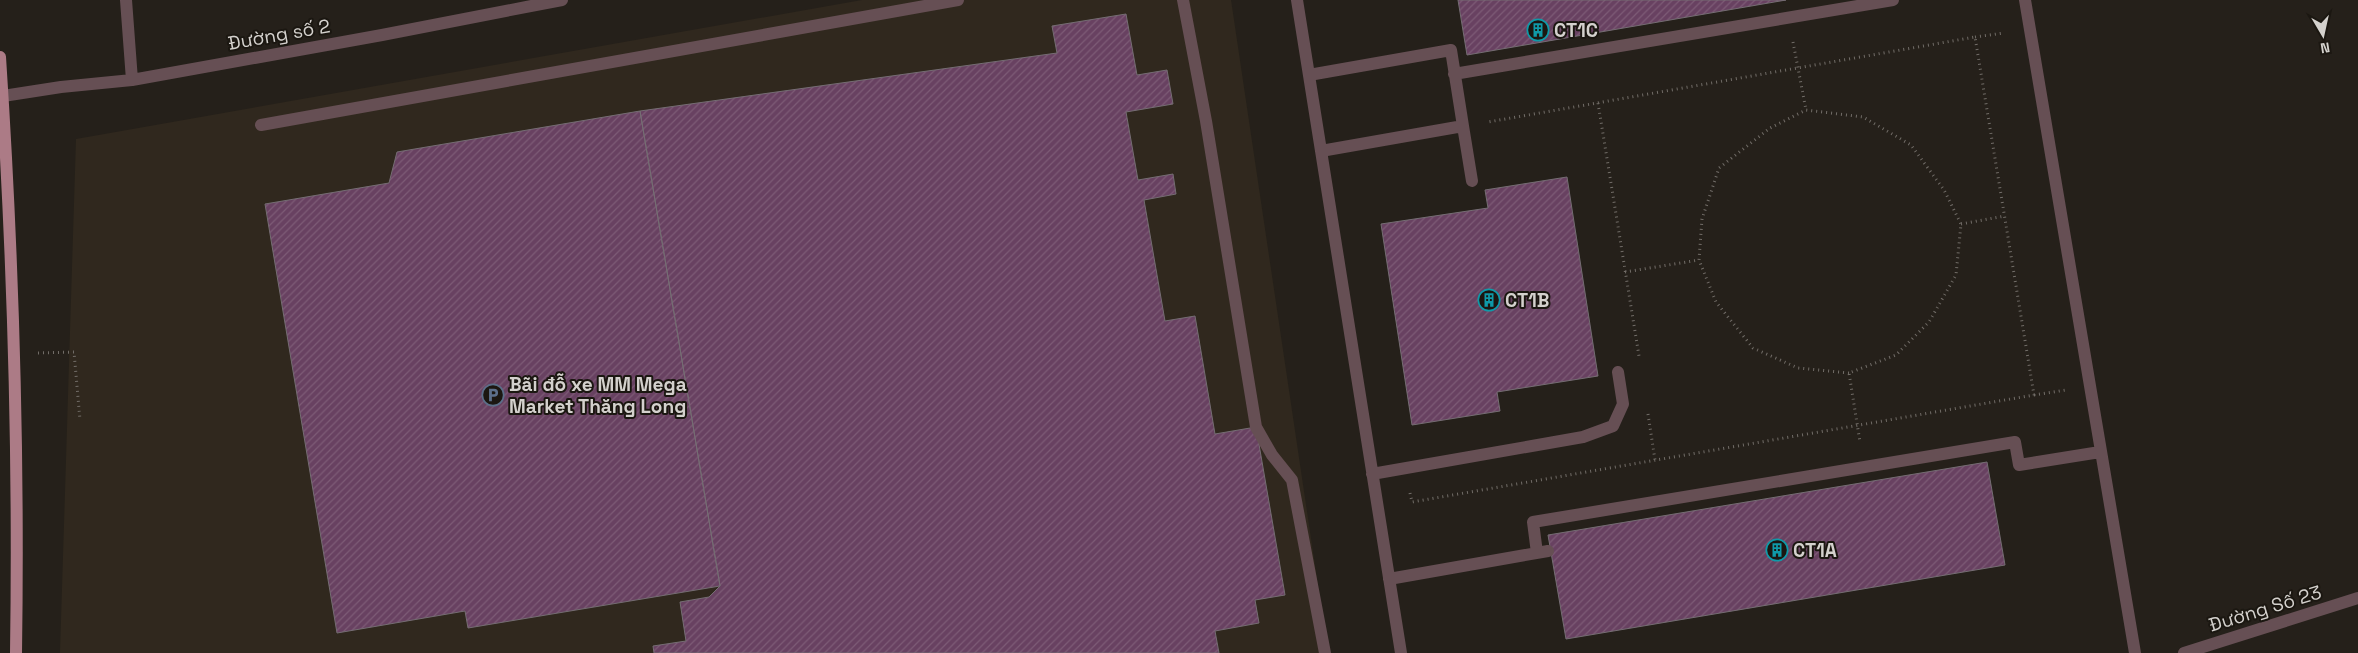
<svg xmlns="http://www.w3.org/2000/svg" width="2358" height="653" viewBox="0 0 2358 653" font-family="'Space Grotesk',sans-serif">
<defs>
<pattern id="building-hatch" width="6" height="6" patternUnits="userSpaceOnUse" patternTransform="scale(1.25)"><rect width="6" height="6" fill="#684161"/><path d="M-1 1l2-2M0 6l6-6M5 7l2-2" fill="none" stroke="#7d5b76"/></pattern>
</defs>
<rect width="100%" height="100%" fill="#25201a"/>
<!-- built -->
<path fill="#30281e" d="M 862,0 L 1231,0 L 1328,653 L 60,653 L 76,139 Z"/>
<!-- building -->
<path fill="url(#building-hatch)" stroke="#756d73" d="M 1458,0 L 1786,0 L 1467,55 Z
M 1126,14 L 1137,75 L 1167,70 L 1173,104 L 1126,112 L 1138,180 L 1173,174 L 1176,194 L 1144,200 L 1165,321 L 1195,316 L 1215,434 L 1256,427 L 1285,595 L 1255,600 L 1259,623 L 1215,631 L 1219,653 L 654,653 L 653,646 L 686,641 L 680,602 L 709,597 L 720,586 L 640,111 L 1057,53 L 1052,26 Z
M 640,111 L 720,586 L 468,628 L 465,611 L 337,633 L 265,204 L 389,183 L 397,152 Z
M 1567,177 L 1598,376 L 1497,392 L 1500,411 L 1412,425 L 1381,224 L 1488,208 L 1485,190 Z
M 1987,462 L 2005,565 L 1566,639 L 1548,535 Z"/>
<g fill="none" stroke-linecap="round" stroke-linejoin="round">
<!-- path -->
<path stroke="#726d68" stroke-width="3" stroke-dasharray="1 4" stroke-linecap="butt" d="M 1975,37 L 2004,33
M 1793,42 L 1806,110
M 1598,103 L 1639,356
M 1961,224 L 2005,216
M 1625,272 L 1699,260
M 38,353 L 74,352 L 80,420
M 1849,373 L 1798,368 L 1753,348 L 1716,302 L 1699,260 L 1702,219 L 1719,168 L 1770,128 L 1806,110 L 1863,117 L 1911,145 L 1944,190 L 1961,224 L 1956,275 L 1929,322 L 1896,355 L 1849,373 L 1860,442
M 2034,395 L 2066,390
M 1648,414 L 1655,460
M 1410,493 L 1412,502 L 2034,395 L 1975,37 L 1488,122"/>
<!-- minor -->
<path stroke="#664f54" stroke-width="12" d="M 126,0 L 132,80
M 1183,0 L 1206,121 L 1256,427 L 1272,455 L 1292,480 L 1325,653
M 1297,0 L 1401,653
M 2025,0 L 2135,653
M 1454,74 L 1893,0
M 1309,75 L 1451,50 L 1463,126 L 1321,151
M 3,96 L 61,87 L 132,80 L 382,35 L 562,0
M 261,125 L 958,0
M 1463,126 L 1472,181
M 1372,474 L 1583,437 L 1613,426 L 1623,404 L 1618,372
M 1537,553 L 1533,522 L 2015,442 L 2019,465 L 2100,452
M 1389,579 L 1548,551
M 2184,653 L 2358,598"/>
<!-- major -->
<path stroke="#ac7b86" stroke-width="12" d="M 0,57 C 13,255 19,455 16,653"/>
</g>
<!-- icons -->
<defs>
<g id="building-ring" transform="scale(1.125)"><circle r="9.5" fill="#1b1711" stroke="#0f9aa8" stroke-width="1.5"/><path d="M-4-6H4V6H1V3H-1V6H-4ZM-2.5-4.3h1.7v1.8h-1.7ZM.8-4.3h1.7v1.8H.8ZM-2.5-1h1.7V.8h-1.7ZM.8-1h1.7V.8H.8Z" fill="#0f9aa8"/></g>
<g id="parking-ring" transform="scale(1.125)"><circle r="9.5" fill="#1b1711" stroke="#5c6f8a" stroke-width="1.5"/><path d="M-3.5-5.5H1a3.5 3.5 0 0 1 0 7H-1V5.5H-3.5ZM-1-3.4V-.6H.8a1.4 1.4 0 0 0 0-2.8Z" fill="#5c6f8a"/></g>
</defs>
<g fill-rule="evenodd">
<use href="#building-ring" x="1538" y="30"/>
<use href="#building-ring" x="1489" y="300"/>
<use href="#parking-ring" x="493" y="395"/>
<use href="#building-ring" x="1777" y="550"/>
</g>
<g text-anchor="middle" stroke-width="4" stroke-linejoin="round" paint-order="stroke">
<!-- poi labels -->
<g font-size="19" font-weight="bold" fill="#d4d1cd" stroke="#1b1711" text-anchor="start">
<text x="1554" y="37">CT1C</text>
<text x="1505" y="307">CT1B</text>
<text x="509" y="391">Bãi đỗ xe MM Mega<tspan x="509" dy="22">Market Thăng Long</tspan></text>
<text x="1793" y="557">CT1A</text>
</g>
<!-- street labels -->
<g font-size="19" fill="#d4d1cd" stroke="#1b1711">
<text transform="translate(279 34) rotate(-10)" y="7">Đường số 2</text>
<text transform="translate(2265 608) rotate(-17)" y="7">Đường Số 23</text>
</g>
</g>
<!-- north arrow -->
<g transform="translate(2323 35) rotate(171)" stroke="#1b1711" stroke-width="4" paint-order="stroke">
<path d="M0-4L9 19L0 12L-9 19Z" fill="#d4d1cd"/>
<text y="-8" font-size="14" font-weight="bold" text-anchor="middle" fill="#d4d1cd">N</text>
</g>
</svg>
